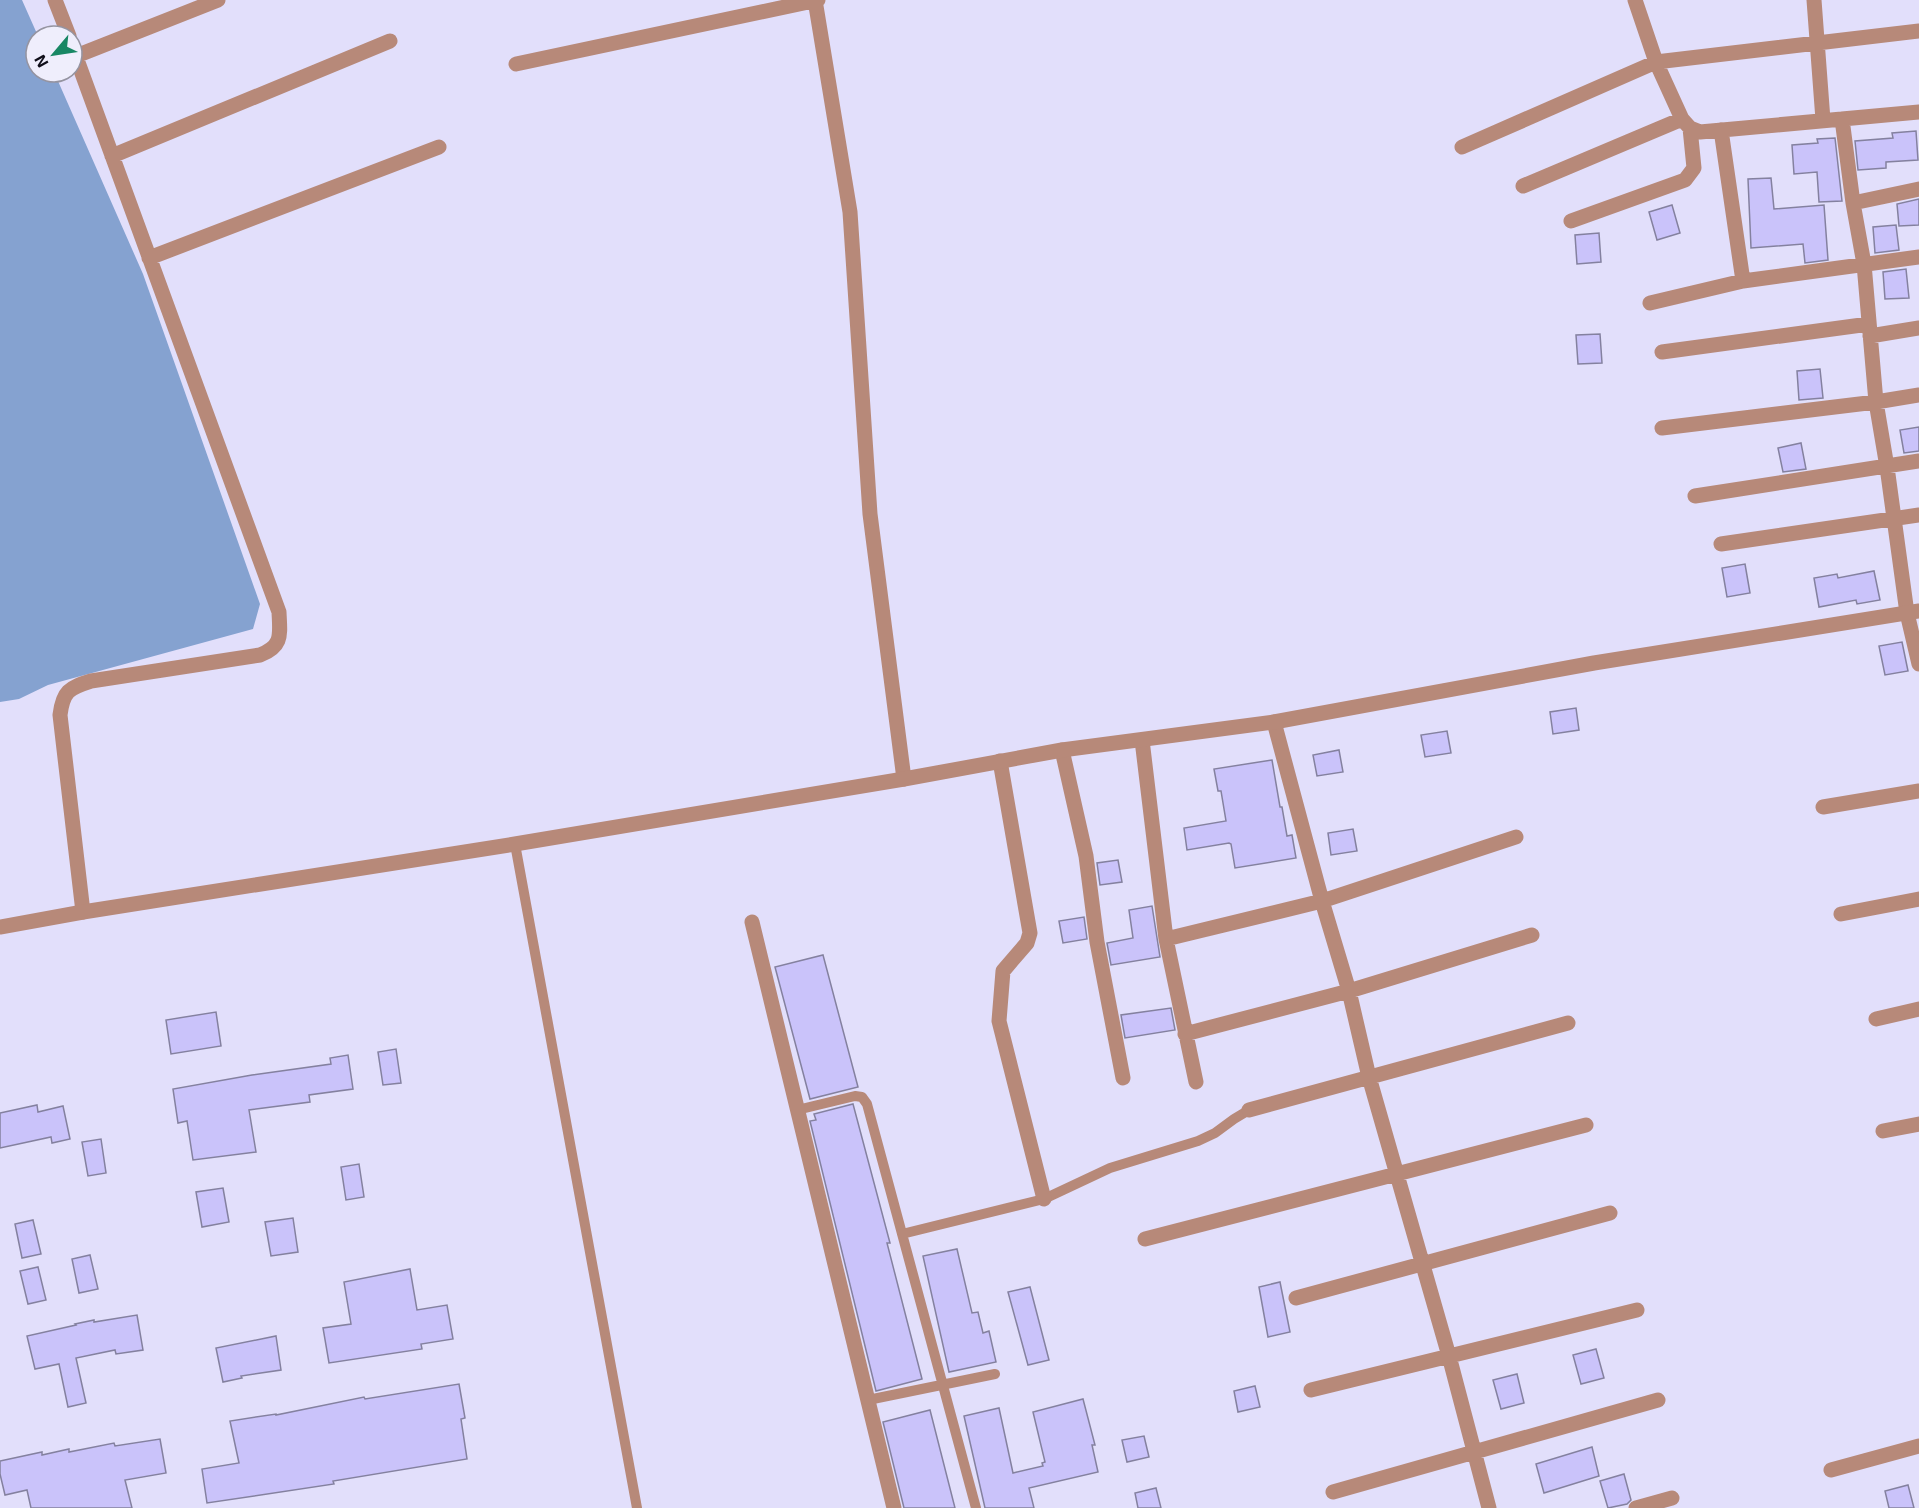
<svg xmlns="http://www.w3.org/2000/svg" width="1919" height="1508" viewBox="0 0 1919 1508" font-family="'Exo 2',sans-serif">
<rect width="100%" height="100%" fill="#e2dffb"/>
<!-- water -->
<path fill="#85a2d0" d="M 0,0 L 22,0 L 38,36 L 36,36 L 36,72 L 54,72 L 143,274 L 260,604 L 253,629 L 48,685 L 19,699 L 0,702 Z"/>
<!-- building -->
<path fill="#cac3fa" stroke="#84819f" stroke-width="1.5" d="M 1916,131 L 1918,160 L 1886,162 L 1886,168 L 1858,170 L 1855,141 L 1893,138 L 1892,133 Z
M 1835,138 L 1842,201 L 1819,202 L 1817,172 L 1794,174 L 1792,145 L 1818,143 L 1817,139 Z
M 1771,178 L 1774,209 L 1824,205 L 1828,260 L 1805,263 L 1803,244 L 1751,248 L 1748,179 Z
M 1919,199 L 1919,225 L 1899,226 L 1897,204 Z
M 1672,205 L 1680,233 L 1657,240 L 1649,212 Z
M 1896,225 L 1899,250 L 1875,253 L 1873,227 Z
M 1599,233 L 1601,262 L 1577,264 L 1575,235 Z
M 1906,269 L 1909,298 L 1885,299 L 1883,272 Z
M 1600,334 L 1602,363 L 1578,364 L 1576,335 Z
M 1820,369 L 1823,398 L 1799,400 L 1797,371 Z
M 1919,427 L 1919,451 L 1904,453 L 1900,430 Z
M 1801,443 L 1806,469 L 1783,472 L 1778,448 Z
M 1745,564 L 1750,593 L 1727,597 L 1722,568 Z
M 1874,571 L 1880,600 L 1857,604 L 1856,600 L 1819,607 L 1814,578 L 1837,574 L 1838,578 Z
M 1902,642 L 1908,671 L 1885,675 L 1879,646 Z
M 1576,708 L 1579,730 L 1553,734 L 1550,712 Z
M 1447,731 L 1451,753 L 1425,757 L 1421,735 Z
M 1339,750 L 1343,772 L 1317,776 L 1313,755 Z
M 1272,760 L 1280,807 L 1282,807 L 1287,836 L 1292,835 L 1296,858 L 1235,868 L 1231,844 L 1229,843 L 1187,850 L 1184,828 L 1226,821 L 1221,791 L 1218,791 L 1214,769 Z
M 1353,829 L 1357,851 L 1331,855 L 1328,833 Z
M 1118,860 L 1122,882 L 1100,885 L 1097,863 Z
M 1152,906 L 1160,957 L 1111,965 L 1107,943 L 1133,938 L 1129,910 Z
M 1084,917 L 1087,939 L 1063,943 L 1059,921 Z
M 823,955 L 858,1087 L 810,1099 L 775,967 Z
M 1171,1008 L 1175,1030 L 1125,1038 L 1121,1015 Z
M 216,1012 L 221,1046 L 171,1054 L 166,1020 Z
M 396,1049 L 401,1083 L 383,1085 L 378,1052 Z
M 348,1055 L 353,1089 L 309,1095 L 310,1102 L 249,1110 L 256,1152 L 193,1160 L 187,1121 L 178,1123 L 173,1089 L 252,1075 L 331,1064 L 330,1058 Z
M 853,1104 L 890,1243 L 887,1243 L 922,1379 L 876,1391 L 810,1121 L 816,1120 L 814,1114 Z
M 37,1105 L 38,1112 L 63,1106 L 70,1139 L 52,1143 L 51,1137 L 0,1148 L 0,1113 Z
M 101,1139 L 106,1173 L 88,1176 L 82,1142 Z
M 359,1164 L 364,1197 L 346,1200 L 341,1167 Z
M 223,1188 L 229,1222 L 202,1227 L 196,1192 Z
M 293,1218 L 298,1252 L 271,1256 L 265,1222 Z
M 33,1220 L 41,1254 L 22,1258 L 15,1224 Z
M 957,1249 L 972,1313 L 978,1312 L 983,1333 L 989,1331 L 996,1362 L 949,1372 L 923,1256 Z
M 90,1255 L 98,1289 L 79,1293 L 72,1259 Z
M 38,1267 L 46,1300 L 28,1304 L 20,1271 Z
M 410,1269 L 417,1310 L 447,1305 L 453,1339 L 421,1344 L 422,1349 L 329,1363 L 323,1328 L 351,1324 L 344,1282 Z
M 1280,1282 L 1290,1332 L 1268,1337 L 1259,1287 Z
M 1030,1287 L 1049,1360 L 1028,1365 L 1008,1292 Z
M 137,1315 L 143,1350 L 116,1354 L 115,1350 L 76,1358 L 86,1403 L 68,1407 L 59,1364 L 35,1369 L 27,1336 L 76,1325 L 75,1324 L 94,1320 L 94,1322 Z
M 276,1336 L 281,1370 L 241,1376 L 242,1378 L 223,1382 L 216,1348 Z
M 1596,1349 L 1604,1378 L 1581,1384 L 1573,1355 Z
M 1517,1374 L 1524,1403 L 1501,1409 L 1493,1380 Z
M 459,1384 L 465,1418 L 461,1419 L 467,1459 L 333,1481 L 334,1484 L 207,1503 L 202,1469 L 239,1463 L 230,1421 L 276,1414 L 276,1415 L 364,1397 L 365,1399 Z
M 1255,1386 L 1260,1407 L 1238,1412 L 1234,1391 Z
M 1083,1399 L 1095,1445 L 1092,1445 L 1098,1472 L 1029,1488 L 1034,1508 L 985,1508 L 964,1416 L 999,1408 L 1013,1473 L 1043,1466 L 1042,1463 L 1045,1462 L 1033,1412 Z
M 930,1410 L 955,1508 L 904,1508 L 883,1422 Z
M 1144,1436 L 1149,1457 L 1127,1462 L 1122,1440 Z
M 160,1439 L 166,1473 L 125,1480 L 132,1508 L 31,1508 L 27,1490 L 5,1495 L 0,1474 L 0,1461 L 42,1452 L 42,1455 L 69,1449 L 69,1452 L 114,1443 L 115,1446 Z
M 1592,1447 L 1599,1476 L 1544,1493 L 1536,1464 Z
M 1624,1474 L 1631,1500 L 1627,1504 L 1608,1508 L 1600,1481 Z
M 1908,1485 L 1914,1508 L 1889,1508 L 1885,1491 Z
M 1156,1488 L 1161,1508 L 1138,1508 L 1135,1493 Z"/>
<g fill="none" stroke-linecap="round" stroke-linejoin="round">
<!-- service -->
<path stroke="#b78979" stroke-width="10" d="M 515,844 L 637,1508
M 797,1110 L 855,1096 L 862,1097 L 867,1104 L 976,1508
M 902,1234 L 1044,1199 L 1110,1168 L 1198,1141 L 1215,1133 L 1234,1119 L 1249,1110
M 868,1400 L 995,1374"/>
<!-- minor -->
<path stroke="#b78979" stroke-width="15" d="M 55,0 L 69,36
M 815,0 L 850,212 L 870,514 L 904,779
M 1635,0 L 1656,62 L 1682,119 L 1690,128 L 1700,132 L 1919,112
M 1814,0 L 1823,120
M 72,46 L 279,612 C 280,635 283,646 260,655 L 91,681 C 69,688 63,691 60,715 L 83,912
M 76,56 L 218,0
M 516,64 L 818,0
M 1842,119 L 1853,203 L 1864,264 L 1876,402 L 1887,467 L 1907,613 L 1919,664
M 1721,130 L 1743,281
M 1462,147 L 1656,62 L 1919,31
M 112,156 L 390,41
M 1523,186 L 1682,119
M 1853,203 L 1919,189
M 1571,221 L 1685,180 L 1694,168 L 1690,128
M 149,258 L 439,147
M 1650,303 L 1743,281 L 1919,257
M 1870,336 L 1919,328
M 1662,352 L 1869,324
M 1662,428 L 1876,402 L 1919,395
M 1695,496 L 1919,461
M 1721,544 L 1919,515
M 1274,722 L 1322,901 L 1349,991 L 1369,1077 L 1449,1356 L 1489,1508
M 1142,740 L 1166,939 L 1196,1082
M 1062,750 L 1086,856 L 1097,942 L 1123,1078
M 1000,761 L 1030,933 L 1027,943 L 1003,971 L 999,1021 L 1044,1199
M 1823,807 L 1919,791
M 1841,914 L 1919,899
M 752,922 L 894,1508
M 1166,939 L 1322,901 L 1516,837
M 1876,1019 L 1919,1009
M 1185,1034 L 1349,991 L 1532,935
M 1249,1110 L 1568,1023
M 1883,1131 L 1919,1124
M 1145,1239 L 1586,1125
M 1296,1298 L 1610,1213
M 1311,1390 L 1637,1310
M 1831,1470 L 1919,1446
M 1333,1492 L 1658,1400
M 1636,1508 L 1672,1498"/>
<!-- tertiary -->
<path stroke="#b78979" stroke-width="15" d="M 0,927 L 83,912 L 515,844 L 904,779 L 1062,750 L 1274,722 L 1594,663 L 1919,611"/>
</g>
<!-- north arrow -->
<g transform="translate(54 54) rotate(241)"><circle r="28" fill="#efeefc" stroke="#9594a1" stroke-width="1.5"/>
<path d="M0-4.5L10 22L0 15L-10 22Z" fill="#188764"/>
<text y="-9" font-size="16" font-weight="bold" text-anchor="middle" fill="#0f0e19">N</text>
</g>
</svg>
